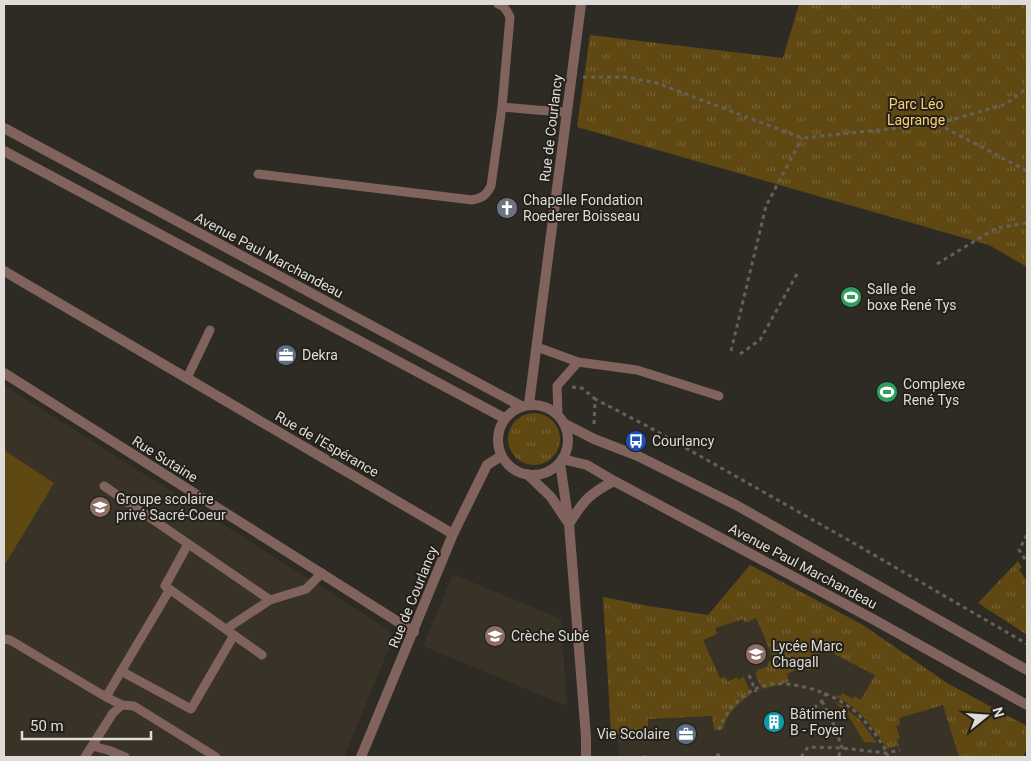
<svg xmlns="http://www.w3.org/2000/svg" width="1031" height="761" viewBox="0 0 1031 761" font-family="Roboto,sans-serif">
<defs>
<pattern id="grass-tufts" width="24" height="20" patternUnits="userSpaceOnUse" patternTransform="scale(1.25)"><rect width="24" height="20" fill="#604812"/><path d="M3 7l-1-3M5 7V3M7 7l1-3M15 17l-1-3M17 17v-4M19 17l1-3" fill="none" stroke="#766234"/></pattern>
</defs>
<rect width="100%" height="100%" fill="#2e2b24"/>
<!-- built -->
<path fill="#393226" d="M 4,385 L 389,630 L 393,639 L 344,757 L 4,757 Z
M 750,565 L 863,625 L 947,683 L 1027,726 L 1027,749 L 1023,757 L 619,757 L 617,732 L 611,732 L 603,597 L 648,606 L 708,615 Z
M 453,574 L 561,619 L 567,706 L 423,646 Z"/>
<!-- grass -->
<path fill="url(#grass-tufts)" d="M 799,4 L 1027,4 L 1027,267 L 989,245 L 577,127 L 590,35 L 783,58 Z
M508 439a26 26 0 1 1 52 0a26 26 0 1 1-52 0Z
M 1018,561 L 1022,567 L 1019,570 L 1027,581 L 1027,635 L 978,603 Z
M 750,565 L 863,625 L 947,683 L 1027,726 L 1027,748 L 1023,757 L 959,757 L 943,705 L 899,718 L 900,725 L 896,726 L 900,739 L 897,739 L 899,746 L 887,749 C 874,728 859,707 836,697 L 837,695 L 841,696 L 842,693 L 853,699 L 854,696 L 861,700 L 875,675 L 838,656 L 822,647 L 816,663 L 812,662 L 809,671 L 801,667 L 787,674 L 789,682 L 762,689 L 755,673 L 758,672 L 757,670 L 768,666 L 768,662 L 774,659 L 756,618 L 745,623 L 743,619 L 715,628 L 717,634 L 703,640 L 720,678 L 725,677 L 728,682 L 737,677 L 738,680 L 744,677 L 751,694 C 736,705 728,712 723,729 L 714,730 L 712,716 L 648,719 L 648,731 L 617,734 L 617,732 L 611,732 L 603,597 L 648,606 L 708,615 Z
M 834,701 L 844,707 L 860,720 L 877,743 L 864,742 L 848,715 Z"/>
<!-- garden -->
<path fill="#604812" d="M 4,450 L 54,483 L 4,566 Z"/>
<g fill="none" stroke-linecap="round" stroke-linejoin="round">
<!-- path -->
<path stroke="#64615b" stroke-width="3" stroke-dasharray="4 4" stroke-linecap="butt" d="M 583,77 L 627,77 L 657,83 L 802,138 L 937,124 L 1006,104 L 1027,88
M 938,124 L 1027,171
M 937,264 L 996,228 L 1027,223
M 731,351 L 766,206 L 802,138
M 740,354 L 760,340 L 798,272
M 572,387 L 582,388 L 595,399
M 594,424 L 595,399 L 647,426 L 850,541 L 1027,644
M 1027,535 L 1019,550 L 1027,562
M 749,675 L 756,692
M 822,701 L 835,727 L 842,748 L 838,757
M 814,708 L 822,701 L 828,690
M 719,730 C 726,708 748,687 772,684 C 801,682 835,694 857,713 C 862,718 866,723 870,728 C 877,736 885,747 888,757
M 716,755 L 720,755 L 720,757
M 643,757 L 649,757
M 801,757 L 808,747 L 842,748 L 886,753 L 900,750"/>
<!-- service -->
<path stroke="#81635d" stroke-width="9" d="M 498,4 C 505,6 507,11 510,17 L 502,107
M 258,174 L 472,200 C 483,198 486,195 491,186 L 502,107 L 536,110 L 567,112
M 537,347 L 578,362 L 637,370 L 719,396
M 187,378 L 210,330
M 558,415 L 557,386 L 578,362
M 104,486 L 270,600 L 306,589 L 322,573
M 188,544 L 165,586 L 262,655
M 226,629 L 270,600
M 4,639 L 10,640 L 106,697 L 122,705
M 121,671 L 191,709 L 234,635
M 106,697 L 170,589
M 92,746 L 108,750 L 125,757
M 85,757 L 113,713 L 122,705 L 134,706 L 216,757"/>
<!-- minor -->
<path stroke="#81635d" stroke-width="10" d="M 4,128 L 521,406
M 4,151 L 504,418
M 4,271 L 453,534
M 4,373 L 414,632
M 529,404 L 581,4
M498 440a35 35 0 1 1 70 0a35 35 0 1 1-70 0Z
M 565,424 L 594,439 L 638,456 L 736,505 L 1027,670
M 562,459 L 587,465 L 614,481 L 871,618 L 1027,705
M 560,463 L 569,524 L 586,737 L 586,757
M 527,474 L 551,497 L 567,521
M 569,524 C 584,500 589,494 614,481
M 361,757 L 453,534 L 487,465 L 501,456"/>
</g>
<!-- icons -->
<defs>
<g id="church-disc" transform="scale(1.125)"><circle r="9.5" fill="#6b7280" stroke="#24211b"/><path d="M-1.2-6h2.4v3.5h3.3v2.4h-3.3V6h-2.4V-.1h-3.3v-2.4h3.3Z" fill="#fff"/></g>
<g id="stadium-disc" transform="scale(1.125)"><circle r="9.5" fill="#2e9e5b" stroke="#24211b"/><path d="M0-5a6.5 5 0 1 0 0 10a6.5 5 0 1 0 0-10ZM-3.5-1.8h7v3.6h-7Z" fill="#fff"/></g>
<g id="office-disc" transform="scale(1.125)"><circle r="9.5" fill="#5c6f8a" stroke="#24211b"/><path d="M-6-3h4V-5.5h4V-3h4V5H-6ZM-1-4.5V-3h2v-1.5ZM-6 0V1H6V0Z" fill="#fff"/></g>
<g id="bus-disc" transform="scale(1.125)"><circle r="9.5" fill="#1a4fb4" stroke="#24211b"/><path d="M-5-6H5V4H4V6H2V4H-2V6H-4V4H-5ZM-3.5-4V0h7V-4ZM-3.5 1.2v1.5H-2V1.2ZM2 1.2v1.5H3.5V1.2Z" fill="#fff"/></g>
<g id="school-disc" transform="scale(1.125)"><circle r="9.5" fill="#8d6e63" stroke="#24211b"/><path d="M0-5L7-2L0 1L-7-2ZM-4 1L0 2.5L4 1V4Q0 6-4 4Z" fill="#fff"/></g>
<g id="building-disc" transform="scale(1.125)"><circle r="9.5" fill="#0f9aa8" stroke="#24211b"/><path d="M-4-6H4V6H1V3H-1V6H-4ZM-2.5-4.3h1.7v1.8h-1.7ZM.8-4.3h1.7v1.8H.8ZM-2.5-1h1.7V.8h-1.7ZM.8-1h1.7V.8H.8Z" fill="#fff"/></g>
</defs>
<g fill-rule="evenodd">
<use href="#church-disc" x="507" y="208"/>
<use href="#stadium-disc" x="851" y="297"/>
<use href="#office-disc" x="286" y="355"/>
<use href="#stadium-disc" x="887" y="392"/>
<use href="#bus-disc" x="636" y="441"/>
<use href="#school-disc" x="100" y="507"/>
<use href="#school-disc" x="495" y="636"/>
<use href="#school-disc" x="756" y="654"/>
<use href="#building-disc" x="774" y="722"/>
<use href="#office-disc" x="686" y="734"/>
</g>
<g text-anchor="middle" stroke-width="4" stroke-linejoin="round" paint-order="stroke">
<!-- park labels -->
<g font-size="14" fill="#fbce74" stroke="#24211b">
<text x="916" y="109">Parc Léo<tspan x="916" dy="16">Lagrange</tspan></text>
</g>
<!-- street labels -->
<g font-size="14" fill="#dfdcd8" stroke="#24211b">
<text transform="translate(551 128) rotate(-83)" y="5">Rue de Courlancy</text>
<text transform="translate(269 255) rotate(28)" y="5">Avenue Paul Marchandeau</text>
<text transform="translate(327 444) rotate(30)" y="5">Rue de l'Espérance</text>
<text transform="translate(165 459) rotate(32)" y="5">Rue Sutaine</text>
<text transform="translate(803 566) rotate(28)" y="5">Avenue Paul Marchandeau</text>
<text transform="translate(413 597) rotate(-68)" y="5">Rue de Courlancy</text>
</g>
<!-- poi labels -->
<g font-size="14" fill="#dfdcd8" stroke="#24211b" text-anchor="start">
<text x="523" y="205">Chapelle Fondation<tspan x="523" dy="16">Roederer Boisseau</tspan></text>
<text x="867" y="294">Salle de<tspan x="867" dy="16">boxe René Tys</tspan></text>
<text x="302" y="360">Dekra</text>
<text x="903" y="389">Complexe<tspan x="903" dy="16">René Tys</tspan></text>
<text x="652" y="446">Courlancy</text>
<text x="116" y="504">Groupe scolaire<tspan x="116" dy="16">privé Sacré-Coeur</tspan></text>
<text x="511" y="641">Crèche Subé</text>
<text x="772" y="651">Lycée Marc<tspan x="772" dy="16">Chagall</tspan></text>
<text x="790" y="719">Bâtiment<tspan x="790" dy="16">B - Foyer</tspan></text>
<text x="670" y="739" text-anchor="end">Vie Scolaire</text>
</g>
</g>
<!-- border -->
<rect width="1031" height="761" fill="none" stroke="#dfdcd8" stroke-width="10"/>
<!-- north arrow -->
<g transform="translate(986 716) rotate(73)" stroke="#24211b" stroke-width="4" paint-order="stroke">
<path d="M0-4L9 19L0 12L-9 19Z" fill="#dfdcd8"/>
<text y="-8" font-size="14" font-weight="bold" text-anchor="middle" fill="#dfdcd8">N</text>
</g>
<!-- scale -->
<path d="M22 731v8h129v-8" fill="none" stroke="#dfdcd8" stroke-width="2.5"/>
<text x="30" y="731" font-size="15" fill="#dfdcd8" stroke="#24211b" stroke-width="4" paint-order="stroke">50 m</text>
</svg>
